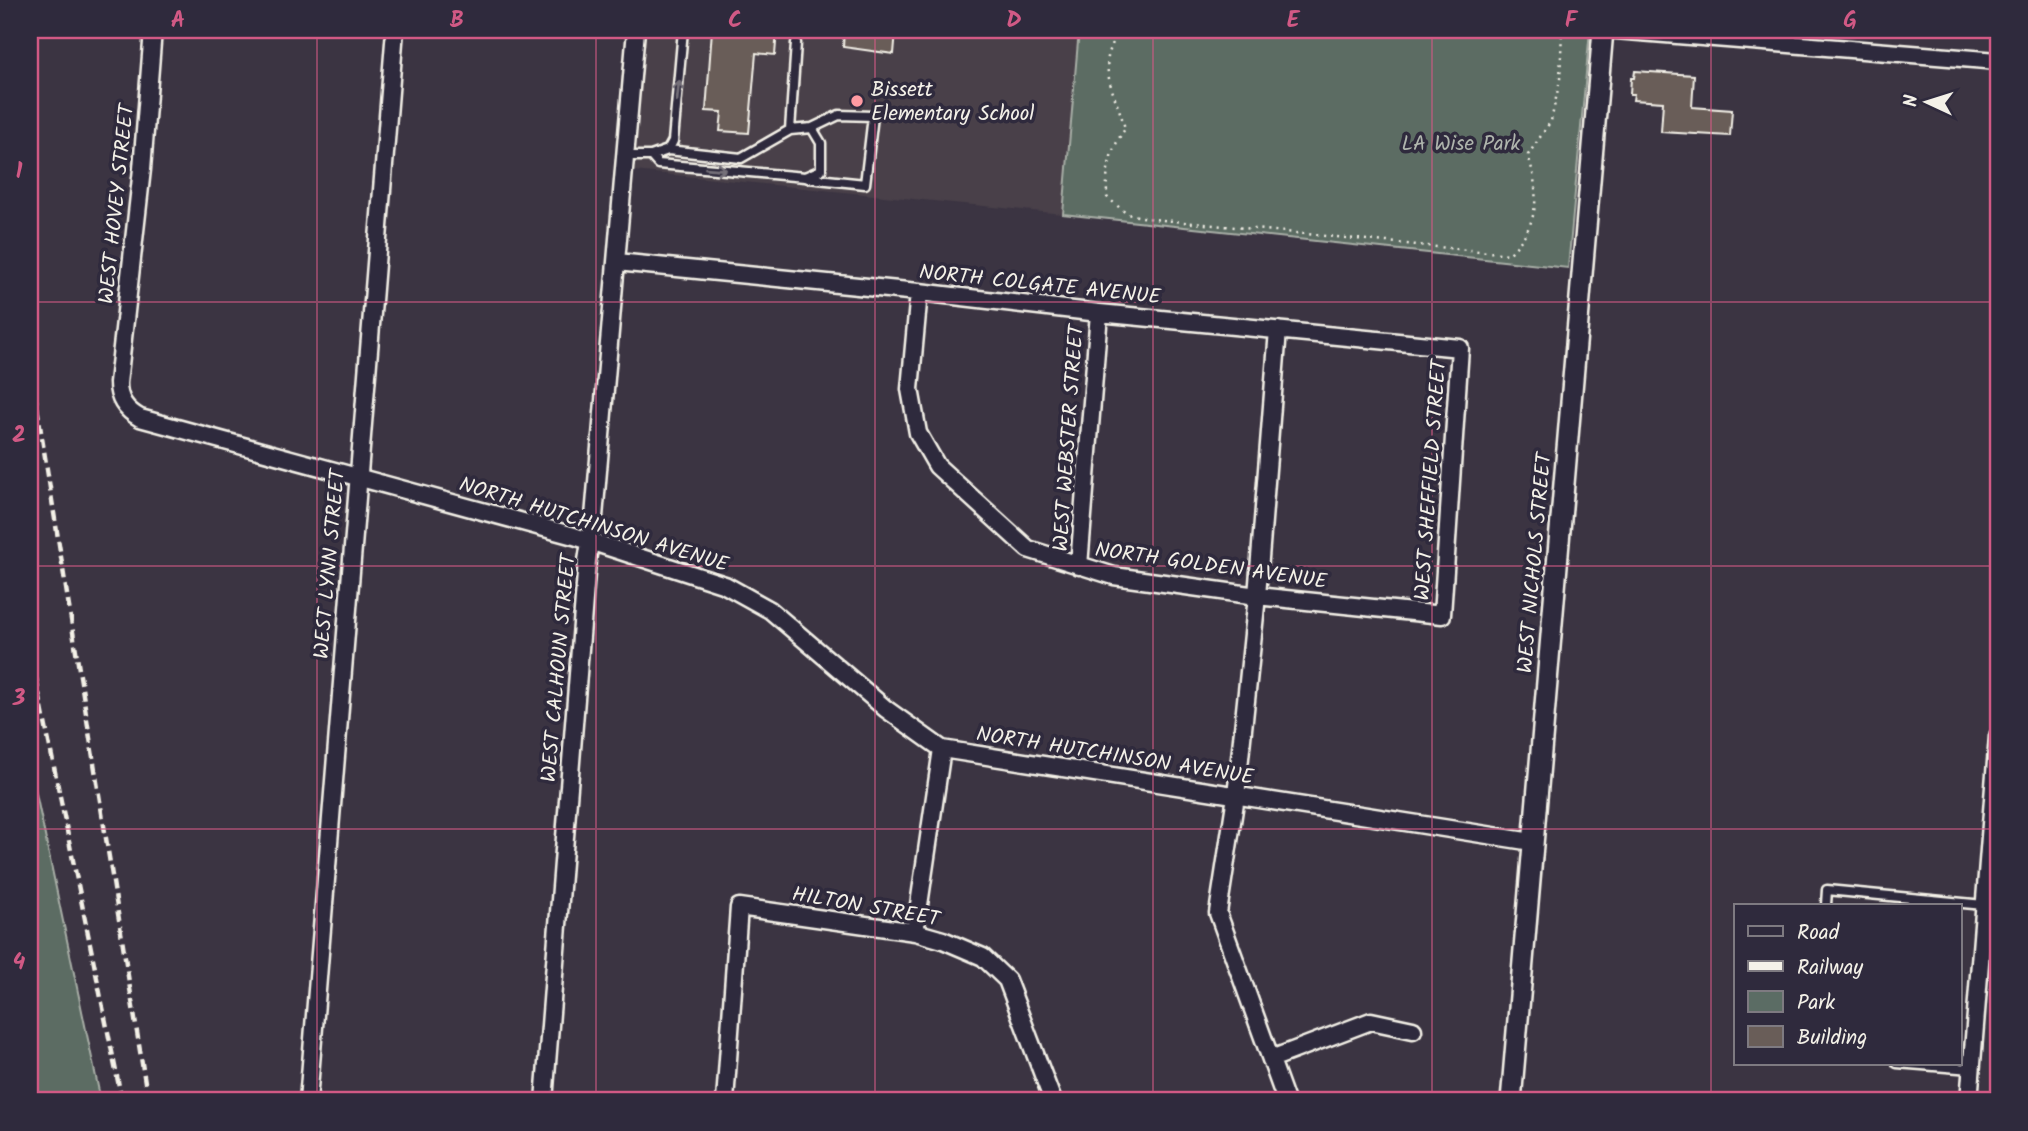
<svg xmlns="http://www.w3.org/2000/svg" width="2028" height="1131" viewBox="0 0 2028 1131" font-family="Kalam,sans-serif">
<rect width="100%" height="100%" fill="#3b3442"/>
<filter id="ink" filterUnits="userSpaceOnUse"><feTurbulence type="fractalNoise" baseFrequency=".0143" numOctaves="2"/><feDisplacementMap in="SourceGraphic" scale="14" xChannelSelector="R" yChannelSelector="G"/><feConvolveMatrix kernelMatrix="1 2 1 2 8 2 1 2 1" color-interpolation-filters="sRGB"/></filter>
<g filter="url(#ink)">
<!-- built -->
<path fill="#494049" d="M 646,30 L 1079,30 L 1063,214 L 634,171 Z"/>
<!-- green -->
<path fill="#5b6c64" stroke="#a8aea6" stroke-width="2" d="M 1079,30 L 1590,30 L 1568,268 L 1063,214 Z
M 30,765 L 101,1101 L 31,1101 Z"/>
<!-- building -->
<path fill="#695d58" stroke="#f4f1e8" stroke-width="2" d="M 712,30 L 777,30 L 775,55 L 756,53 L 749,133 L 720,131 L 722,112 L 706,111 Z
M 844,30 L 896,30 L 894,54 L 843,47 Z
M 1635,71 L 1694,75 L 1692,107 L 1732,110 L 1730,136 L 1661,132 L 1663,102 L 1633,100 L 1634,94 L 1630,94 L 1631,78 L 1634,78 Z"/>
<g fill="none" stroke-linecap="round" stroke-linejoin="round">
<!-- service casing -->
<g stroke="#f4f1e8" stroke-width="13">
<path id="service" d="M 790,130 L 796,43
M 668,150 L 673,141 L 683,30
M 625,156 L 651,156 L 668,150 L 741,158 L 790,130 L 812,128 L 821,143 L 821,170 L 805,177 L 658,164 L 651,156
M 808,178 L 865,184 L 873,116 L 839,115 L 812,128
M 1826,905 L 1827,890 L 1984,905
M 1897,1063 L 1971,1069"/>
</g>
<!-- minor casing -->
<g stroke="#f4f1e8" stroke-width="21">
<path id="minor" d="M 153,30 L 142,169 L 118,383 C 118,400 126,410 140,418 L 574,536 L 725,585 L 770,610 L 886,709 L 942,749 L 1532,842
M 1615,30 L 1998,61
M 617,262 L 908,291 L 919,292 L 1099,313 L 1460,348 L 1442,615 L 1257,596 L 1114,576 L 1028,549 L 937,466 L 918,433 L 910,389 L 919,292
M 1278,330 L 1257,596 L 1236,796 L 1218,913 L 1286,1101
M 1079,566 L 1099,313
M 915,932 L 942,749
M 1271,1059 L 1371,1021 L 1413,1030
M 308,1101 L 395,30
M 544,1101 L 587,561 L 594,517 L 636,30
M 725,1101 L 739,907 L 915,932 L 943,940 L 983,957 L 1007,980 L 1053,1101
M 1969,1101 L 1998,736"/>
</g>
<!-- tertiary casing -->
<g stroke="#f4f1e8" stroke-width="24">
<path id="tertiary" d="M 1511,1101 L 1603,30"/>
</g>
<!-- path -->
<path stroke="#f4f1e8" stroke-width="2.5" stroke-dasharray="2 5" stroke-linecap="butt" d="M 1118,30 C 1115,39 1110,48 1108,57 C 1104,80 1120,106 1125,129 C 1109,152 1106,170 1107,197 L 1127,214 L 1153,219 L 1509,254 C 1540,224 1540,193 1528,155 L 1551,121 L 1560,80 L 1562,30"/>
<!-- service -->
<use href="#service" stroke="#2f2a3d" stroke-width="8"/>
<!-- minor -->
<use href="#minor" stroke="#2f2a3d" stroke-width="16"/>
<!-- tertiary -->
<use href="#tertiary" stroke="#2f2a3d" stroke-width="19"/>
<!-- rail -->
<path stroke="#f4f1e8" stroke-width="4.5" stroke-dasharray="10 5" stroke-linecap="butt" d="M 30,363 L 148,1101
M 30,649 L 122,1101"/>
</g>
<!-- one-way arrows -->
<defs><path id="oneway-shaft" d="M-6 0H5M1.5-3L5.5 0L1.5 3" fill="none" stroke-width="1.6" stroke-linecap="round" stroke-linejoin="round" transform="scale(1.75)"/></defs>
<g stroke="#747079">
<use href="#oneway-shaft" transform="translate(678 91) rotate(-84)"/>
<use href="#oneway-shaft" transform="translate(716 169) rotate(5)"/>
</g>
</g>
<!-- grid -->
<path fill="none" stroke="#d15985" stroke-width="2" stroke-opacity="0.55" d="M 317,30 L 317,1101M 596,30 L 596,1101M 875,30 L 875,1101M 1153,30 L 1153,1101M 1432,30 L 1432,1101M 1711,30 L 1711,1101M 30,302 L 1998,302M 30,566 L 1998,566M 30,829 L 1998,829"/>
<!-- markers -->
<circle fill="#ff9aa2" stroke="#2f2a3d" stroke-width="2.5" cx="857" cy="101" r="7"/>
<g text-anchor="middle" stroke-width="7" stroke-linejoin="round" paint-order="stroke">
<!-- poi labels -->
<g font-size="21" fill="#f4f1e8" stroke="#2f2a3d" text-anchor="start">
<text x="871" y="96">Bissett<tspan x="871" dy="24">Elementary School</tspan></text>
</g>
<!-- park labels -->
<g font-size="21" fill="#afb5ad" stroke="#2f2a3d">
<text x="1461" y="150">LA Wise Park</text>
</g>
<!-- street labels -->
<g font-size="21" fill="#f4f1e8" stroke="#2f2a3d">
<text transform="translate(116 204) rotate(-84)" y="7">WEST HOVEY STREET</text>
<text transform="translate(1040 284) rotate(6)" y="7">NORTH COLGATE AVENUE</text>
<text transform="translate(1068 438) rotate(-86)" y="7">WEST WEBSTER STREET</text>
<text transform="translate(1430 480) rotate(-86)" y="7">WEST SHEFFIELD STREET</text>
<text transform="translate(594 524) rotate(17)" y="7">NORTH HUTCHINSON AVENUE</text>
<text transform="translate(1534 563) rotate(-85)" y="7">WEST NICHOLS STREET</text>
<text transform="translate(329 564) rotate(-85)" y="7">WEST LYNN STREET</text>
<text transform="translate(1211 565) rotate(8)" y="7">NORTH GOLDEN AVENUE</text>
<text transform="translate(558 668) rotate(-85)" y="7">WEST CALHOUN STREET</text>
<text transform="translate(1115 755) rotate(9)" y="7">NORTH HUTCHINSON AVENUE</text>
<text transform="translate(866 906) rotate(10)" y="7">HILTON STREET</text>
</g>
</g>
<!-- margin -->
<rect width="2028" height="1131" fill="none" stroke="#2f2a3d" stroke-width="77"/>
<!-- legend -->
<rect x="1734" y="904" width="228" height="161" fill="#2f2a3d" stroke="#7e7a81" stroke-width="2"/>
<rect x="1748" y="926" width="35" height="10" fill="#2f2a3d" stroke="#7e7a81" stroke-width="2"/>
<text x="1797" y="939" font-size="21" fill="#f4f1e8">Road</text>
<rect x="1748" y="961" width="35" height="10" fill="#f4f1e8" stroke="#7e7a81" stroke-width="2"/>
<text x="1797" y="974" font-size="21" fill="#f4f1e8">Railway</text>
<rect x="1748" y="991" width="35" height="21" fill="#5b6c64" stroke="#7e7a81" stroke-width="2"/>
<text x="1797" y="1009" font-size="21" fill="#f4f1e8">Park</text>
<rect x="1748" y="1026" width="35" height="21" fill="#695d58" stroke="#7e7a81" stroke-width="2"/>
<text x="1797" y="1044" font-size="21" fill="#f4f1e8">Building</text>
<!-- north arrow -->
<g transform="translate(1927 102) rotate(274)" stroke="#2f2a3d" stroke-width="5" paint-order="stroke">
<path d="M0-5L12 26L0 18L-12 26Z" fill="#f4f1e8"/>
<text y="-10" font-size="19" font-weight="bold" text-anchor="middle" fill="#f4f1e8">N</text>
</g>
<rect x="38" y="38" width="1952" height="1054" fill="none" stroke="#d15985" stroke-width="2.5"/>
<g font-size="23" text-anchor="middle" font-weight="bold" fill="#d15985">
<text x="178" y="27">A</text>
<text x="457" y="27">B</text>
<text x="735" y="27">C</text>
<text x="1014" y="27">D</text>
<text x="1293" y="27">E</text>
<text x="1571" y="27">F</text>
<text x="1850" y="27">G</text>
<text x="19" y="178">1</text>
<text x="19" y="442">2</text>
<text x="19" y="705">3</text>
<text x="19" y="969">4</text>
</g>
</svg>
